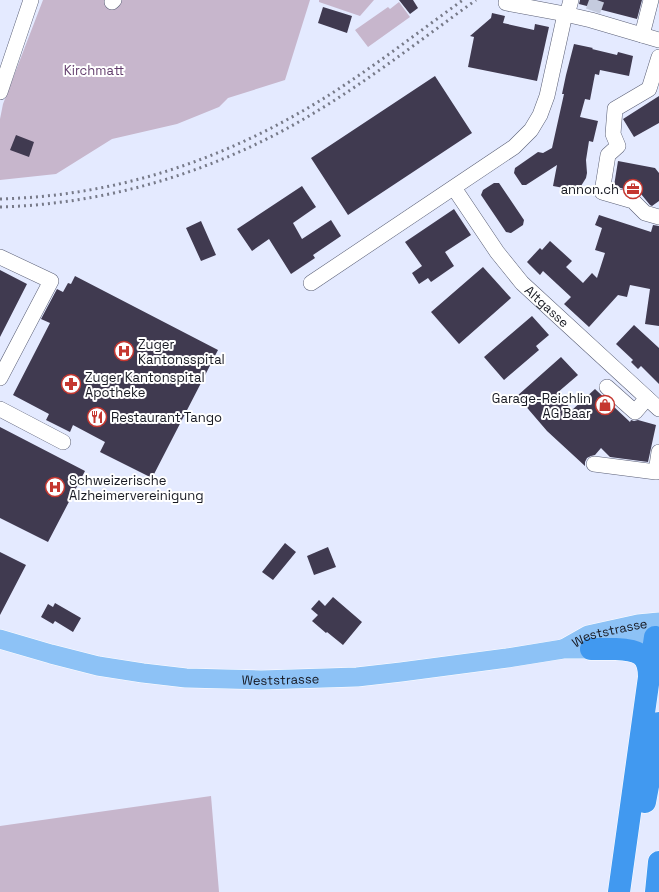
<svg xmlns="http://www.w3.org/2000/svg" width="659" height="892" viewBox="0 0 659 892" font-family="'Space Grotesk',sans-serif">
<rect width="100%" height="100%" fill="#e4eaff"/>
<!-- green -->
<path fill="#c7b6cc" d="M 43,0 L 310,0 L 285,80 L 228,98 L 219,107 L 177,124 L 112,139 L 56,174 L 0,180 L 0,119 L 3,104 Z
M 319,0 L 374,0 L 360,16 L 319,2 Z
M 399,2 L 410,17 L 368,47 L 355,30 L 388,7 L 390,9 Z
M 211,796 L 219,892 L 0,892 L 0,826 Z"/>
<!-- building -->
<path fill="#403a50" d="M 399,0 L 413,0 L 418,8 L 410,14 Z
M 580,0 L 642,0 L 637,19 L 579,4 Z
M 323,7 L 352,16 L 347,33 L 318,23 Z
M 492,13 L 505,16 L 503,23 L 534,30 L 535,24 L 549,27 L 537,81 L 468,67 L 474,37 L 470,36 L 491,18 Z
M 574,44 L 593,48 L 592,49 L 617,55 L 618,52 L 633,56 L 629,76 L 600,70 L 599,75 L 595,74 L 590,100 L 585,99 L 580,117 L 598,121 L 593,142 L 589,141 L 586,160 L 587,173 L 586,178 L 581,186 L 580,191 L 553,186 L 557,165 L 526,185 L 522,185 L 514,173 L 515,168 L 538,152 L 543,153 L 552,148 L 564,94 L 562,94 L 566,75 Z
M 435,76 L 472,133 L 348,215 L 311,158 Z
M 659,96 L 659,123 L 634,137 L 623,119 Z
M 16,135 L 34,142 L 29,157 L 10,150 Z
M 618,161 L 655,168 L 659,173 L 659,201 L 652,206 L 650,205 L 641,194 L 614,186 Z
M 494,183 L 499,183 L 524,220 L 523,225 L 511,233 L 506,232 L 481,195 L 483,190 Z
M 302,186 L 316,207 L 293,223 L 302,239 L 331,220 L 341,236 L 313,255 L 315,258 L 291,274 L 269,239 L 252,251 L 237,229 Z
M 454,209 L 471,235 L 445,252 L 454,266 L 431,282 L 428,278 L 419,284 L 412,273 L 422,266 L 405,242 Z
M 599,215 L 651,232 L 653,225 L 659,226 L 659,326 L 645,324 L 650,289 L 630,285 L 627,297 L 618,295 L 589,327 L 564,304 L 571,297 L 543,271 L 540,275 L 527,262 L 540,248 L 542,250 L 550,241 L 572,261 L 566,267 L 583,283 L 592,273 L 597,278 L 605,253 L 595,250 L 602,228 L 595,225 Z
M 201,221 L 216,255 L 201,261 L 186,228 Z
M 483,267 L 511,298 L 459,344 L 431,312 Z
M 0,270 L 27,284 L 0,337 Z
M 75,276 L 218,350 L 152,478 L 100,452 L 105,442 L 73,425 L 70,432 L 46,420 L 49,414 L 13,395 L 50,323 L 41,319 L 57,289 L 63,292 L 68,283 L 71,284 Z
M 532,316 L 549,335 L 536,346 L 539,350 L 504,380 L 484,357 Z
M 634,325 L 659,348 L 659,384 L 641,366 L 638,369 L 631,362 L 633,360 L 616,344 Z
M 561,357 L 578,375 L 557,393 L 572,410 L 595,389 L 630,422 L 631,420 L 634,421 L 638,420 L 656,425 L 648,462 L 610,457 L 601,448 L 595,455 L 591,456 L 587,458 L 585,462 L 585,466 L 547,431 L 517,396 Z
M 0,427 L 85,471 L 48,542 L 0,518 Z
M 285,543 L 296,552 L 273,580 L 262,572 Z
M 328,547 L 336,567 L 314,575 L 307,556 Z
M 0,552 L 26,565 L 0,615 Z
M 333,597 L 362,622 L 343,645 L 327,632 L 326,633 L 312,621 L 318,615 L 311,609 L 319,600 L 325,606 Z
M 55,603 L 81,618 L 73,632 L 55,621 L 53,624 L 41,617 L 48,604 L 53,607 Z"/>
<g fill="none" stroke-linecap="round" stroke-linejoin="round">
<!-- minor-tunnel -->
<path stroke="#c5cbde" stroke-width="15" stroke-dasharray="15 8" stroke-linecap="butt" d="M 593,11 L 597,0"/>
<!-- minor casing -->
<g stroke="#5a5f76" stroke-width="16">
<g id="minor">
<path d="M 112,2 L 114,0"/>
<path d="M 506,3 L 565,14 L 591,20 L 659,40"/>
<path d="M 567,15 L 571,0"/>
<path d="M 642,35 L 651,0"/>
<path d="M 659,57 L 649,89 L 615,109 L 613,134 L 618,146 L 608,155 L 602,192 L 633,201 L 645,213 L 659,217"/>
<path d="M 0,92 L 31,0"/>
<path id="s1" d="M 454,188 L 497,252 L 522,283 L 659,409"/>
<path d="M 0,257 L 51,281 L 0,378"/>
<path d="M 311,283 L 514,147 L 531,130 L 540,115 L 547,96 L 565,14"/>
<path d="M 607,387 L 635,412 L 647,398"/>
<path d="M 0,409 L 63,442"/>
<path d="M 594,464 L 656,472 L 659,452"/>
</g>
</g>
<!-- major casing -->
<g stroke="#fff" stroke-width="20">
<g id="major">
<path id="s2" d="M 0,639 L 51,654 L 98,666 L 143,673 L 186,678 L 261,680 L 357,677 L 401,672 L 507,658 L 563,649 L 591,649 L 659,636"/>
<path id="s3" d="M 565,648 L 588,635 L 638,624 L 659,622"/>
</g>
</g>
<!-- highway casing -->
<g stroke="#fff" stroke-width="23">
<path id="highway" d="M 591,649 C 599,649 608,649 616,649 C 637,650 649,653 649,677
M 645,802 L 648,786 L 654,762 L 659,723
M 619,892 L 649,677 L 655,637
M 656,892 L 659,862"/>
</g>
<!-- minor -->
<use href="#minor" stroke="#fff" stroke-width="15"/>
<!-- major -->
<use href="#major" stroke="#8dc2f6" stroke-width="19"/>
<!-- highway -->
<use href="#highway" stroke="#4199f0" stroke-width="22"/>
<!-- rail -->
<path stroke="#777a89" stroke-width="3" stroke-dasharray="2 4" stroke-linecap="butt" d="M 0,199 C 107,196 206,166 299,113 C 356,81 410,38 463,0
M 0,207 C 106,204 210,173 302,120 C 363,85 419,41 476,0"/>
</g>
<!-- icons -->
<defs>
<g id="office-ring" transform="scale(1)"><circle r="9.5" fill="#fff" stroke="#c53730" stroke-width="1.5"/><path d="M-6-3h4V-5.5h4V-3h4V5H-6ZM-1-4.5V-3h2v-1.5ZM-6 0V1H6V0Z" fill="#c53730"/></g>
<g id="hospital-ring" transform="scale(1)"><circle r="9.5" fill="#fff" stroke="#c53730" stroke-width="1.5"/><path d="M-5-5h3v3.5h4V-5h3V5h-3V1.5h-4V5h-3Z" fill="#c53730"/></g>
<g id="pharmacy-ring" transform="scale(1)"><circle r="9.5" fill="#fff" stroke="#c53730" stroke-width="1.5"/><path d="M-2-6h4v4h4v4h-4v4h-4v-4h-4v-4h4Z" fill="#c53730"/></g>
<g id="shop-ring" transform="scale(1)"><circle r="9.5" fill="#fff" stroke="#c53730" stroke-width="1.5"/><path d="M-5-2.5h2.3a2.7 3.5 0 0 1 5.4 0H5L5.5 6h-11ZM-1.5-2.5h3a1.5 2.3 0 0 0-3 0Z" fill="#c53730"/></g>
<g id="restaurant-ring" transform="scale(1)"><circle r="9.5" fill="#fff" stroke="#c53730" stroke-width="1.5"/><path d="M-5-6h1v4h1v-4h1v4h1v-4h1v5L-1.5 .5V6h-2V.5L-5-1ZM5-6V6H3V1.5H1.5Q1.5-4 5-6Z" fill="#c53730"/></g>
</defs>
<g fill-rule="evenodd">
<use href="#office-ring" x="633" y="189"/>
<use href="#hospital-ring" x="124" y="351"/>
<use href="#pharmacy-ring" x="71" y="384"/>
<use href="#shop-ring" x="605" y="405"/>
<use href="#restaurant-ring" x="97" y="417"/>
<use href="#hospital-ring" x="55" y="487"/>
</g>
<g text-anchor="middle" stroke-width="4" stroke-linejoin="round" paint-order="stroke">
<!-- park labels -->
<g font-size="13" fill="#633e6d" stroke="#fff">
<text x="94" y="75">Kirchmatt</text>
</g>
<!-- poi labels -->
<g font-size="13" fill="#171922" stroke="#fff" text-anchor="start">
<text x="619" y="194" text-anchor="end">annon.ch</text>
<text x="138" y="349">Zuger<tspan x="138" dy="15">Kantonsspital</tspan></text>
<text x="85" y="382">Zuger Kantonspital<tspan x="85" dy="15">Apotheke</tspan></text>
<text x="591" y="403" text-anchor="end">Garage-Reichlin<tspan x="591" dy="15">AG Baar</tspan></text>
<text x="111" y="422">Restaurant Tango</text>
<text x="69" y="485">Schweizerische<tspan x="69" dy="15">Alzheimervereinigung</tspan></text>
</g>
<!-- street labels -->
<g font-size="13" fill="#171922" stroke="#fff">
<text dy="5" stroke="none"><textPath href="#s1" startOffset="151">Altgasse</textPath></text>
<text dy="5" stroke="none"><textPath href="#s3" startOffset="48">Weststrasse</textPath></text>
<text dy="5" stroke="none"><textPath href="#s2" startOffset="285">Weststrasse</textPath></text>
</g>
</g>
</svg>
